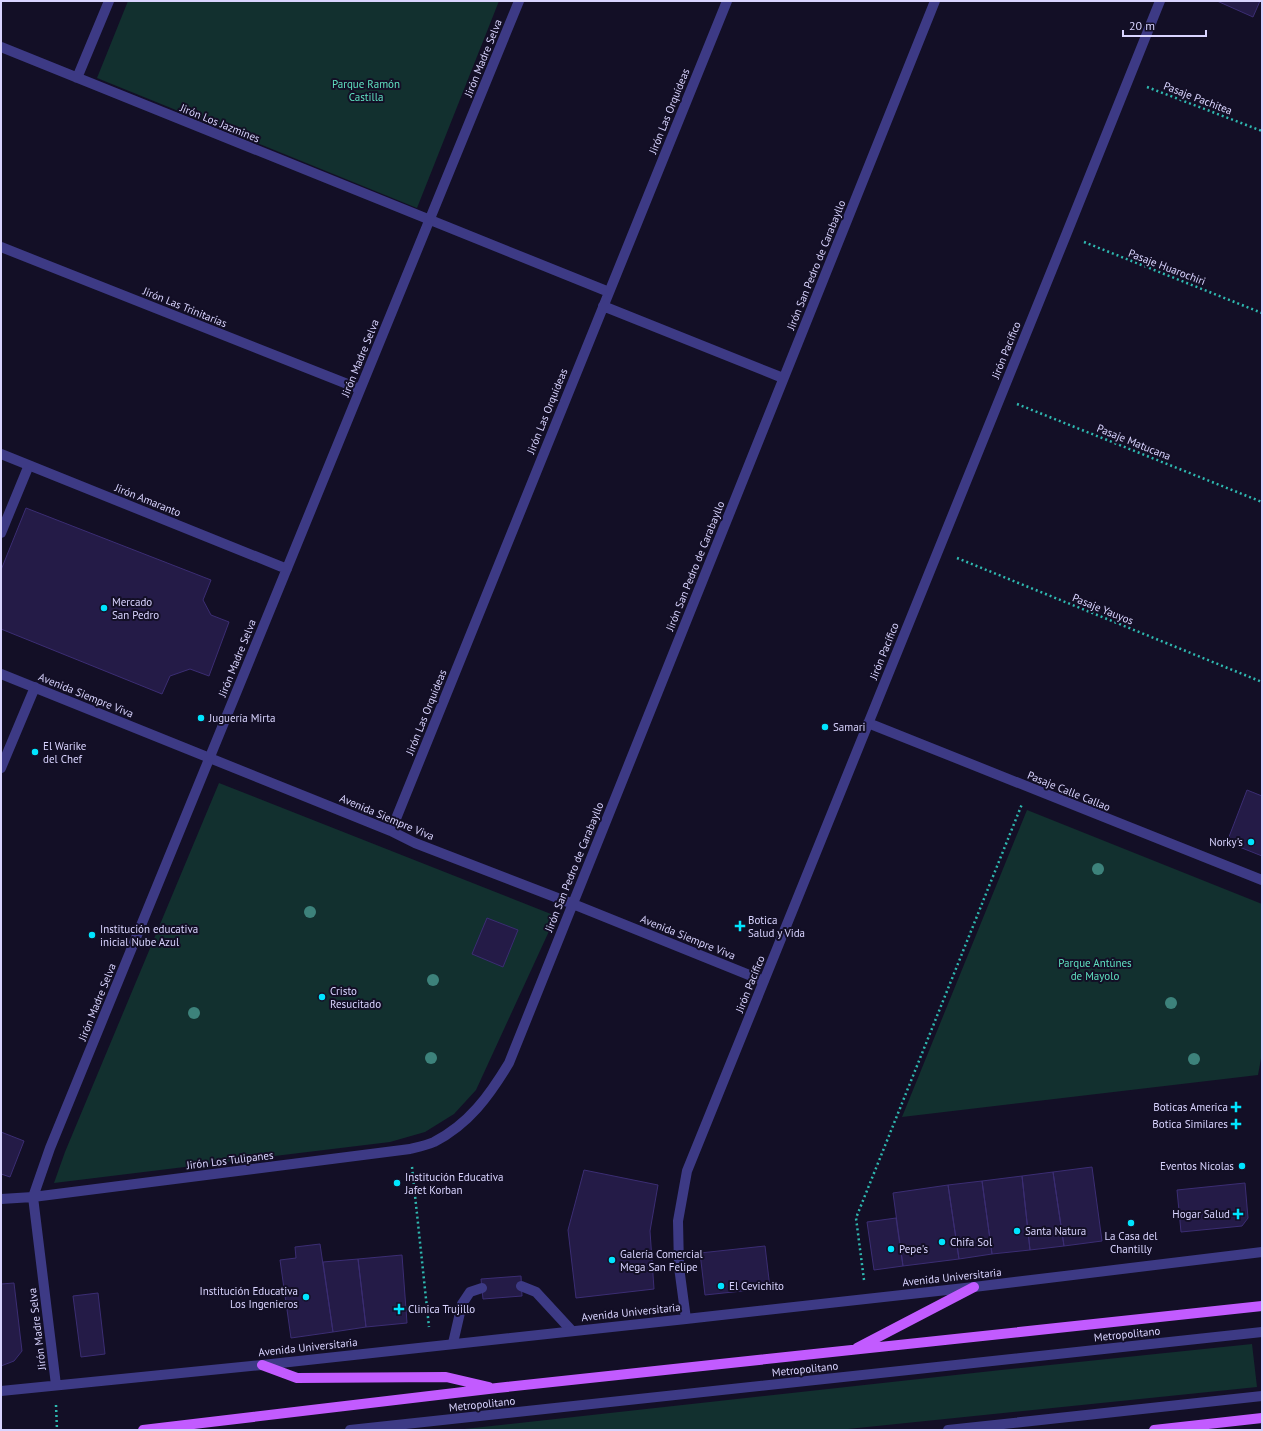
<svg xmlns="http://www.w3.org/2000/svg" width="1263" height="1431" viewBox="0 0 1263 1431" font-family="'PT Sans',sans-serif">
<rect width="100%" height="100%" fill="#130f26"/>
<!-- green -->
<path fill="#12302f" d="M 128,1 L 499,1 L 417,208 L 97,78 Z
M 219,783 L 556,916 L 476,1090 L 454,1114 L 425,1132 L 390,1142 L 54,1183 L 65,1152 Z
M 1027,810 L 1262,904 L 1262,1053 L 1258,1075 L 902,1117 Z
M 1252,1344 L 1257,1387 L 838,1430 L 455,1430 L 1001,1370 Z"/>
<!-- building -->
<path fill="#241b47" stroke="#3b2d73" d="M 1217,1 L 1260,1 L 1253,17 Z
M 26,508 L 211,580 L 203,600 L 211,615 L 229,622 L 209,676 L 190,669 L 170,676 L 162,694 L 1,629 L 1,570 Z
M 1247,790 L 1262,796 L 1262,856 L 1227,842 Z
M 487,918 L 518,930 L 503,967 L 472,954 Z
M 1,1132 L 24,1141 L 10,1177 L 1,1174 Z
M 1092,1167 L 1102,1241 L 1064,1246 L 1053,1172 Z
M 584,1170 L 658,1185 L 650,1231 L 654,1289 L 576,1298 L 568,1230 Z
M 1053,1172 L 1064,1246 L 1030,1250 L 1022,1176 Z
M 1022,1176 L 1030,1250 L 992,1254 L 982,1181 Z
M 982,1181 L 992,1254 L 959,1259 L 948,1185 Z
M 1245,1183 L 1248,1218 L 1242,1226 L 1181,1232 L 1177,1190 Z
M 948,1185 L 959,1259 L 903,1266 L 893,1193 Z
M 896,1218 L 903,1266 L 874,1270 L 867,1222 Z
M 320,1244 L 333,1332 L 291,1338 L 280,1260 L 296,1258 L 295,1247 Z
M 765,1246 L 770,1288 L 705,1295 L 700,1253 Z
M 402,1255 L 407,1323 L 366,1327 L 358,1259 Z
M 358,1259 L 366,1327 L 333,1332 L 323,1262 Z
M 521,1276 L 522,1296 L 483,1299 L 481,1279 Z
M 14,1283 L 22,1351 L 14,1361 L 1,1366 L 1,1284 Z
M 98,1293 L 105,1354 L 81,1357 L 73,1296 Z"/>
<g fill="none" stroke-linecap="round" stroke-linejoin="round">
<!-- path -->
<path stroke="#2fb8b0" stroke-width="2.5" stroke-dasharray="2 3" stroke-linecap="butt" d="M 1147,87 L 1262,131
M 1084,242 L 1262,313
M 1017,404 L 1262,502
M 957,558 L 1262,682
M 412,1167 L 429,1327
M 864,1280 L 856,1218 L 1022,804
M 56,1405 L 57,1430"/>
<!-- lane -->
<path stroke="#3d3a85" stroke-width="10" d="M 521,1286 L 536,1292 L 572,1331
M 453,1343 L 462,1304 L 470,1292 L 482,1288
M 350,1430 L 1262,1332
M 948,1430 L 1262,1396"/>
<!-- street -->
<path stroke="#3d3a85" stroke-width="10" d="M 1,47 L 609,292
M 77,78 L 109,1
M 1,247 L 360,389
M 603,306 L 783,378
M 1,454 L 287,569
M 1,533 L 29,465
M 1,674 L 391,831 L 415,843 L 573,904 L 764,981
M 868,723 L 1262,880
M 1,768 L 35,687
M 391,831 L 727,1
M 1,1199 L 33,1197 L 410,1149 C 418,1147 427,1145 434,1142 C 469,1124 489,1096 509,1063 L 935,1
M 686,1319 L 679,1267 L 678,1221 L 687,1171 L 1066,235 L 1160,1
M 56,1385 L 33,1197 L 50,1148 L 519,1
M 1,1391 L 262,1365 L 686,1319 L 974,1287 L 1262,1252"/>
<!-- primary -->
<path stroke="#c25bff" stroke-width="10" d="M 857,1348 L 974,1287
M 262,1365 L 297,1378 L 446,1377 L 489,1387
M 143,1430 L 497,1388 L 1262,1306
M 1154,1430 L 1262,1418"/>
</g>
<!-- trees -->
<g fill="#3d827b">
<circle cx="1098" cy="869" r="6"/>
<circle cx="310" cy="912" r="6"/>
<circle cx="433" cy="980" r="6"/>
<circle cx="1171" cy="1003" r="6"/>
<circle cx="194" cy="1013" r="6"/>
<circle cx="431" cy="1058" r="6"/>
<circle cx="1194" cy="1059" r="6"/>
</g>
<!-- markers -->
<g fill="#00e5ff" stroke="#130f26" stroke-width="1.5">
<circle cx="104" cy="608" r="4"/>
<circle cx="201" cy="718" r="4"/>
<circle cx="825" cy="727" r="4"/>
<circle cx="35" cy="752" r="4"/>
<circle cx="1251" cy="842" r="4"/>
<path d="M738 920h4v4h4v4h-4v4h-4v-4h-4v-4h4z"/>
<circle cx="92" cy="935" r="4"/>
<circle cx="322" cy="997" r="4"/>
<path d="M1234 1101h4v4h4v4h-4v4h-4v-4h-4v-4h4z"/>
<path d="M1234 1118h4v4h4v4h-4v4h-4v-4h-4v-4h4z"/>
<circle cx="1242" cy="1166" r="4"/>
<circle cx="397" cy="1183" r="4"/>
<path d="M1236 1208h4v4h4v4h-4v4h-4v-4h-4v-4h4z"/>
<circle cx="1131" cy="1223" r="4"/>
<circle cx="1017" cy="1231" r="4"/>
<circle cx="942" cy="1242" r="4"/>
<circle cx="891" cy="1249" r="4"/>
<circle cx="612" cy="1260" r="4"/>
<circle cx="721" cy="1286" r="4"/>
<circle cx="306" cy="1297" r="4"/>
<path d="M397 1303h4v4h4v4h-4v4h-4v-4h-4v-4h4z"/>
</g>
<g text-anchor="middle" stroke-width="4" stroke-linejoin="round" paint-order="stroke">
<!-- street labels -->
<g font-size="11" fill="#d9d4ff" stroke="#130f26">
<text transform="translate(483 58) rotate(-68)" y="4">Jirón Madre Selva</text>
<text transform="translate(1198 98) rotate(21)" y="4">Pasaje Pachitea</text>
<text transform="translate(669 111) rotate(-68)" y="4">Jirón Las Orquídeas</text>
<text transform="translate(220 123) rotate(22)" y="4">Jirón Los Jazmines</text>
<text transform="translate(816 265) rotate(-68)" y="4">Jirón San Pedro de Carabayllo</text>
<text transform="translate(1167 267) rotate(21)" y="4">Pasaje Huarochiri</text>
<text transform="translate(185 307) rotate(22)" y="4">Jirón Las Trinitarias</text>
<text transform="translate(1006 350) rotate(-68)" y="4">Jirón Pacífico</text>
<text transform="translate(360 358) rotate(-68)" y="4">Jirón Madre Selva</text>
<text transform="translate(547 411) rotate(-68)" y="4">Jirón Las Orquídeas</text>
<text transform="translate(1134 442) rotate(22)" y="4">Pasaje Matucana</text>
<text transform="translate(148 500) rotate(22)" y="4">Jirón Amaranto</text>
<text transform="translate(695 566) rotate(-68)" y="4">Jirón San Pedro de Carabayllo</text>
<text transform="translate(1103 609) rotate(22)" y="4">Pasaje Yauyos</text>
<text transform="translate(884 651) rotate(-68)" y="4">Jirón Pacífico</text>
<text transform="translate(237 658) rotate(-68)" y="4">Jirón Madre Selva</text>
<text transform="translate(86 695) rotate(22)" y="4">Avenida Siempre Viva</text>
<text transform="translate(426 712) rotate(-68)" y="4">Jirón Las Orquídeas</text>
<text transform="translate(1069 791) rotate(22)" y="4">Pasaje Calle Callao</text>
<text transform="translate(387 817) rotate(23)" y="4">Avenida Siempre Viva</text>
<text transform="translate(574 867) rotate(-68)" y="4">Jirón San Pedro de Carabayllo</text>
<text transform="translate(688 937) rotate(22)" y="4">Avenida Siempre Viva</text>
<text transform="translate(750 984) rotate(-68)" y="4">Jirón Pacífico</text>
<text transform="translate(97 1002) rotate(-68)" y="4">Jirón Madre Selva</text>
<text transform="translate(230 1160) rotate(-7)" y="4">Jirón Los Tulipanes</text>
<text transform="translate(952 1277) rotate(-6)" y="4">Avenida Universitaria</text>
<text transform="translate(631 1312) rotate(-6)" y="4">Avenida Universitaria</text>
<text transform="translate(37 1329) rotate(-97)" y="4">Jirón Madre Selva</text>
<text transform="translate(1127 1334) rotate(-6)" y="4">Metropolitano</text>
<text transform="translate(308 1347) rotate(-6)" y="4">Avenida Universitaria</text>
<text transform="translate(805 1369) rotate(-6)" y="4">Metropolitano</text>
<text transform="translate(482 1404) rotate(-6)" y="4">Metropolitano</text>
</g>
<!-- park labels -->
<g font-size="11" fill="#5fe0c0" stroke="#130f26">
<text x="366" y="88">Parque Ramón<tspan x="366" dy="13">Castilla</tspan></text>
<text x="1095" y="967">Parque Antúnes<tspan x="1095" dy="13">de Mayolo</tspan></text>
</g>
<!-- poi labels -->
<g font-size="11" fill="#d9d4ff" stroke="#130f26" text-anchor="start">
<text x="112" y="606">Mercado<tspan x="112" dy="13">San Pedro</tspan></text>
<text x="209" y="722">Juguería Mirta</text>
<text x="833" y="731">Samari</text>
<text x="43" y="750">El Warike<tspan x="43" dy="13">del Chef</tspan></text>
<text x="1243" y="846" text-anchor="end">Norky's</text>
<text x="748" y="924">Botica<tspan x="748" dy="13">Salud y Vida</tspan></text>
<text x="100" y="933">Institución educativa<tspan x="100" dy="13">inicial Nube Azul</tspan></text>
<text x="330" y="995">Cristo<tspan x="330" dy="13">Resucitado</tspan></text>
<text x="1228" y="1111" text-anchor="end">Boticas America</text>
<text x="1228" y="1128" text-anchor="end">Botica Similares</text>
<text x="1234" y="1170" text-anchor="end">Eventos Nicolas</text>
<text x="405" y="1181">Institución Educativa<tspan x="405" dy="13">Jafet Korban</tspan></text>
<text x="1230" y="1218" text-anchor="end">Hogar Salud</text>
<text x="1025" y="1235">Santa Natura</text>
<text x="1131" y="1240" text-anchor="middle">La Casa del<tspan x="1131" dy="13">Chantilly</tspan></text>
<text x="950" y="1246">Chifa Sol</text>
<text x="899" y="1253">Pepe's</text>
<text x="620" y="1258">Galería Comercial<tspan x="620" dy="13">Mega San Felipe</tspan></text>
<text x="729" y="1290">El Cevichito</text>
<text x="298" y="1295" text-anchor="end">Institución Educativa<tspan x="298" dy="13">Los Ingenieros</tspan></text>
<text x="408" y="1313">Clinica Trujillo</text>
</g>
</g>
<!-- border -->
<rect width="1263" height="1431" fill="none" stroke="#d9d4ff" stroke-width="4"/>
<!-- scale -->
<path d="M1123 30v6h83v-6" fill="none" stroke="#d9d4ff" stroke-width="2"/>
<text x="1129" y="30" font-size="12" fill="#d9d4ff" stroke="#130f26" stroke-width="3" paint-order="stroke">20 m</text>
</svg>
